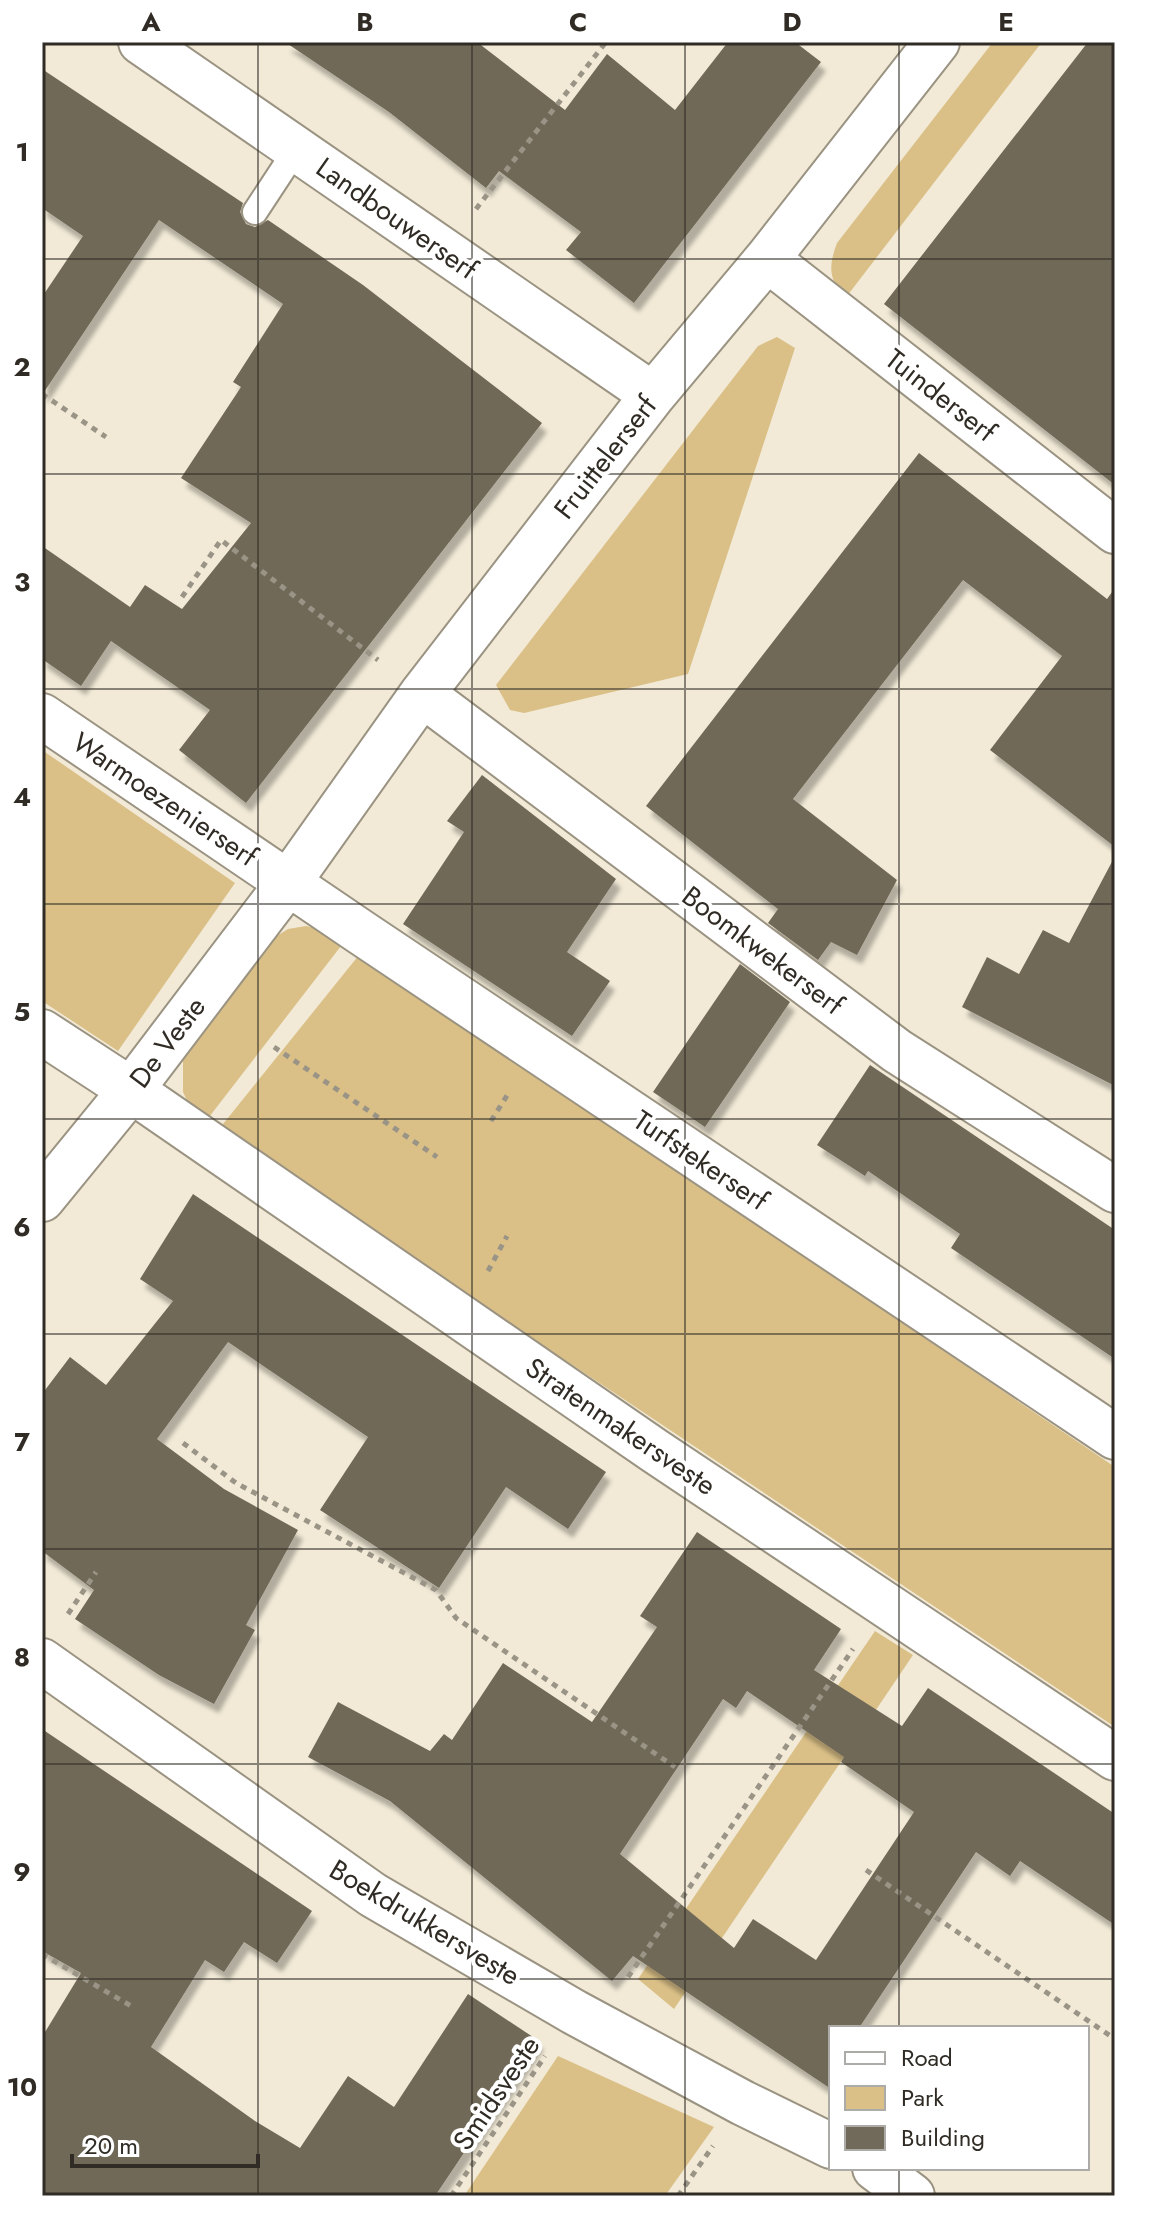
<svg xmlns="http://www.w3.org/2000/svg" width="1157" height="2238" viewBox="0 0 1157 2238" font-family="Jost,sans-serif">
<defs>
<filter id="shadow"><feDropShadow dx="5" dy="9" stdDeviation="2" flood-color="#0004"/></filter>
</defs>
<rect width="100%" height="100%" fill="#f2ead7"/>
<!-- green -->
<path fill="#dac087" d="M 993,42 L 1042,42 L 847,296 C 827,282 829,264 837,243 Z
M 777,337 L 795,348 L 688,674 L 524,713 L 510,710 L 496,685 L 758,346 Z
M 42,750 L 235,883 L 118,1051 L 42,1001 Z
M 306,926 L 323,930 L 341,946 L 206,1121 L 191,1109 L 183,1092 L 183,1052 L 272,939 L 288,929 Z
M 359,955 L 1115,1467 L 1115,1727 L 219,1129 Z
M 875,1631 L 913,1655 L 674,2009 L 638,1979 Z
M 558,2056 L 714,2127 L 665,2196 L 464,2196 Z"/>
<!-- building -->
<path fill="#716959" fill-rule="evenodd" filter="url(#shadow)" d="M 285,42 L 477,42 L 565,110 L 607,54 L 675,110 L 728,42 L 795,42 L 821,62 L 634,303 L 566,250 L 581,232 L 499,171 L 486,188 L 389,112 Z
M 1088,42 L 1115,42 L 1115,485 L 884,304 Z
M 42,69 L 243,203 L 240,212 L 246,224 L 255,227 L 268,220 L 363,285 L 542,423 L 246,803 L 179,750 L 210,710 L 111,641 L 81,686 L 42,659 L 42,546 L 130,607 L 145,585 L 182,609 L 251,523 L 181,478 L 241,387 L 233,382 L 283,304 L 159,220 L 42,395 L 42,297 L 83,236 L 42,208 Z
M 919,453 L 1107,599 L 1115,588 L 1115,847 L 990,750 L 1062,656 L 963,580 L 793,799 L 897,880 L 857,955 L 831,942 L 818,960 L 768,923 L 778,909 L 646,806 Z
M 482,775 L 616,879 L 567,952 L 610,981 L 572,1036 L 403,924 L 464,832 L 447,821 Z
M 1115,856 L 1115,1086 L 962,1007 L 987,957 L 1019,974 L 1043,930 L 1069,943 Z
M 740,964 L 790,1002 L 705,1127 L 653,1092 Z
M 870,1065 L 1115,1230 L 1115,1359 L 951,1248 L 960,1234 L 868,1171 L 865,1176 L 817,1145 Z
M 193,1194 L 606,1472 L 568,1529 L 506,1487 L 439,1588 L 320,1510 L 368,1437 L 228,1342 L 157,1439 L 224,1489 L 298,1530 L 246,1625 L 255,1630 L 214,1704 L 159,1675 L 75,1619 L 94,1590 L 42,1551 L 42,1394 L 70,1357 L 106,1385 L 173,1301 L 140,1279 Z
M 697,1532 L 841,1629 L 814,1670 L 902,1726 L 928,1688 L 1115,1814 L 1115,1925 L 1020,1861 L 1010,1876 L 976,1852 L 859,2028 L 831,2028 L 831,2089 L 633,1956 L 612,1981 L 390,1801 L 308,1757 L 338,1702 L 430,1751 L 444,1734 L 452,1740 L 503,1663 L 592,1722 L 657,1627 L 640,1616 ZM 747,1691 L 844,1757 L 841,1762 L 914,1812 L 816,1960 L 753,1919 L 734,1948 L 620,1854 L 723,1699 L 736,1708 Z
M 42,1729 L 312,1911 L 277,1963 L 244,1942 L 224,1972 L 205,1960 L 151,2047 L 255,2121 L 300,2148 L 348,2076 L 394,2107 L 468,1994 L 539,2041 L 435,2196 L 42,2196 L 42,2037 L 81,1973 L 42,1951 Z"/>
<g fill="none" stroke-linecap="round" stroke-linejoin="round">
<!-- lane casing -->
<g stroke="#9b9382" stroke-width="28">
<path id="lane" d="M 255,212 L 297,148"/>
</g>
<!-- street casing -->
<g stroke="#9b9382" stroke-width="48">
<path id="street" d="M 141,42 L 653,395
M 767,259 L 1115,531
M 422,694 L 897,1051 L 1115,1190
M 42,716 L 362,933 L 1115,1437
M 42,1032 L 131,1090 L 655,1451 L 1115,1758
M 42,1199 L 131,1090 L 288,883 L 422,694 L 653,395 L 767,259 L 937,42
M 42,1661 L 373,1895 L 574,2012 L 743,2103 L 831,2146
M 875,2168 L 912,2196"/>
</g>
<!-- path -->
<path stroke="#9a9487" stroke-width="5" stroke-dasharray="6 6" stroke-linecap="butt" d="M 476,209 L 606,42
M 42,394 L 106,437
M 182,597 L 221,540 L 378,660
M 274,1047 L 437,1157
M 491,1121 L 508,1094
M 488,1271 L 507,1236
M 183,1443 L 236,1483 L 436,1590 L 456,1618 L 675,1767
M 68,1614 L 96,1572
M 866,1870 L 1115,2039
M 42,1954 L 131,2006
M 628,1977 L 853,1649
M 451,2196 L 545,2056
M 678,2196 L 713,2146"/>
<!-- lane -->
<use href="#lane" stroke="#fff" stroke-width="24"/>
<!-- street -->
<use href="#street" stroke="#fff" stroke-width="44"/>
</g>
<!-- grid -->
<path fill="none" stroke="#302c25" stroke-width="2" stroke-opacity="0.55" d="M 258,42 L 258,2196M 472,42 L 472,2196M 685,42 L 685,2196M 899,42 L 899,2028M 42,259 L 1115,259M 42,474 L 1115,474M 42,689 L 1115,689M 42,904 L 1115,904M 42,1119 L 1115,1119M 42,1334 L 1115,1334M 42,1549 L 1115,1549M 42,1764 L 1115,1764M 42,1979 L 1115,1979M 899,2168 L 899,2196"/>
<g text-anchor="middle" stroke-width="8" stroke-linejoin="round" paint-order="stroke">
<!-- street labels -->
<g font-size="28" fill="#302c25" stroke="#fff">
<text transform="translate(397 218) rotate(35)" y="10">Landbouwerserf</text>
<text transform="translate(941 395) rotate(38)" y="10">Tuinderserf</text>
<text transform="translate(605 457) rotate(-52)" y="10">Fruittelerserf</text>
<text transform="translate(165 799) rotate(34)" y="10">Warmoezenierserf</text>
<text transform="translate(763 950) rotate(37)" y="10">Boomkwekerserf</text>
<text transform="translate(167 1042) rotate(-53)" y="10">De Veste</text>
<text transform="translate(701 1160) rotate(34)" y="10">Turfstekerserf</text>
<text transform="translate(621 1426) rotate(34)" y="10">Stratenmakersveste</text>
<text transform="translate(425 1922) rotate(31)" y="10">Boekdrukkersveste</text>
<text transform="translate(496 2093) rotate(-56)" y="10">Smidsveste</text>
</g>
</g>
<!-- border -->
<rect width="1157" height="2238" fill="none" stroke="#ffffff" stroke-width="88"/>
<!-- legend -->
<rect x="829" y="2026" width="260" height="144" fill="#ffffff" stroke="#acaba8" stroke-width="2"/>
<rect x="845" y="2052" width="40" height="12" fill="#ffffff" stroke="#acaba8" stroke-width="2"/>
<text x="901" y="2066" font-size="24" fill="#302c25">Road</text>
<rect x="845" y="2086" width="40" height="24" fill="#dac087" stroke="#acaba8" stroke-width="2"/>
<text x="901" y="2106" font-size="24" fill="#302c25">Park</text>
<rect x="845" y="2126" width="40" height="24" fill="#716959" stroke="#acaba8" stroke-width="2"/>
<text x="901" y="2146" font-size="24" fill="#302c25">Building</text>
<!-- scale -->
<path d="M72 2154v12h186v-12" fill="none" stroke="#302c25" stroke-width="4"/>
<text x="84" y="2154" font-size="24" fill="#302c25" stroke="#ffffff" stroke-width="6" paint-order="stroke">20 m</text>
<rect x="44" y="44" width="1069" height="2150" fill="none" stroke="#302c25" stroke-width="3"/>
<g font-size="26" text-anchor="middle" font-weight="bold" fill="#302c25">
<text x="151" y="31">A</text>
<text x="365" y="31">B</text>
<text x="578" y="31">C</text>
<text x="792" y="31">D</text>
<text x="1006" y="31">E</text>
<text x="22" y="161">1</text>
<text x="22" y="376">2</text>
<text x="22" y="591">3</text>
<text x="22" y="806">4</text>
<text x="22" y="1021">5</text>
<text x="22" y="1236">6</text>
<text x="22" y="1451">7</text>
<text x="22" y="1666">8</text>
<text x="22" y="1881">9</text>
<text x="22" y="2096">10</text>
</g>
</svg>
